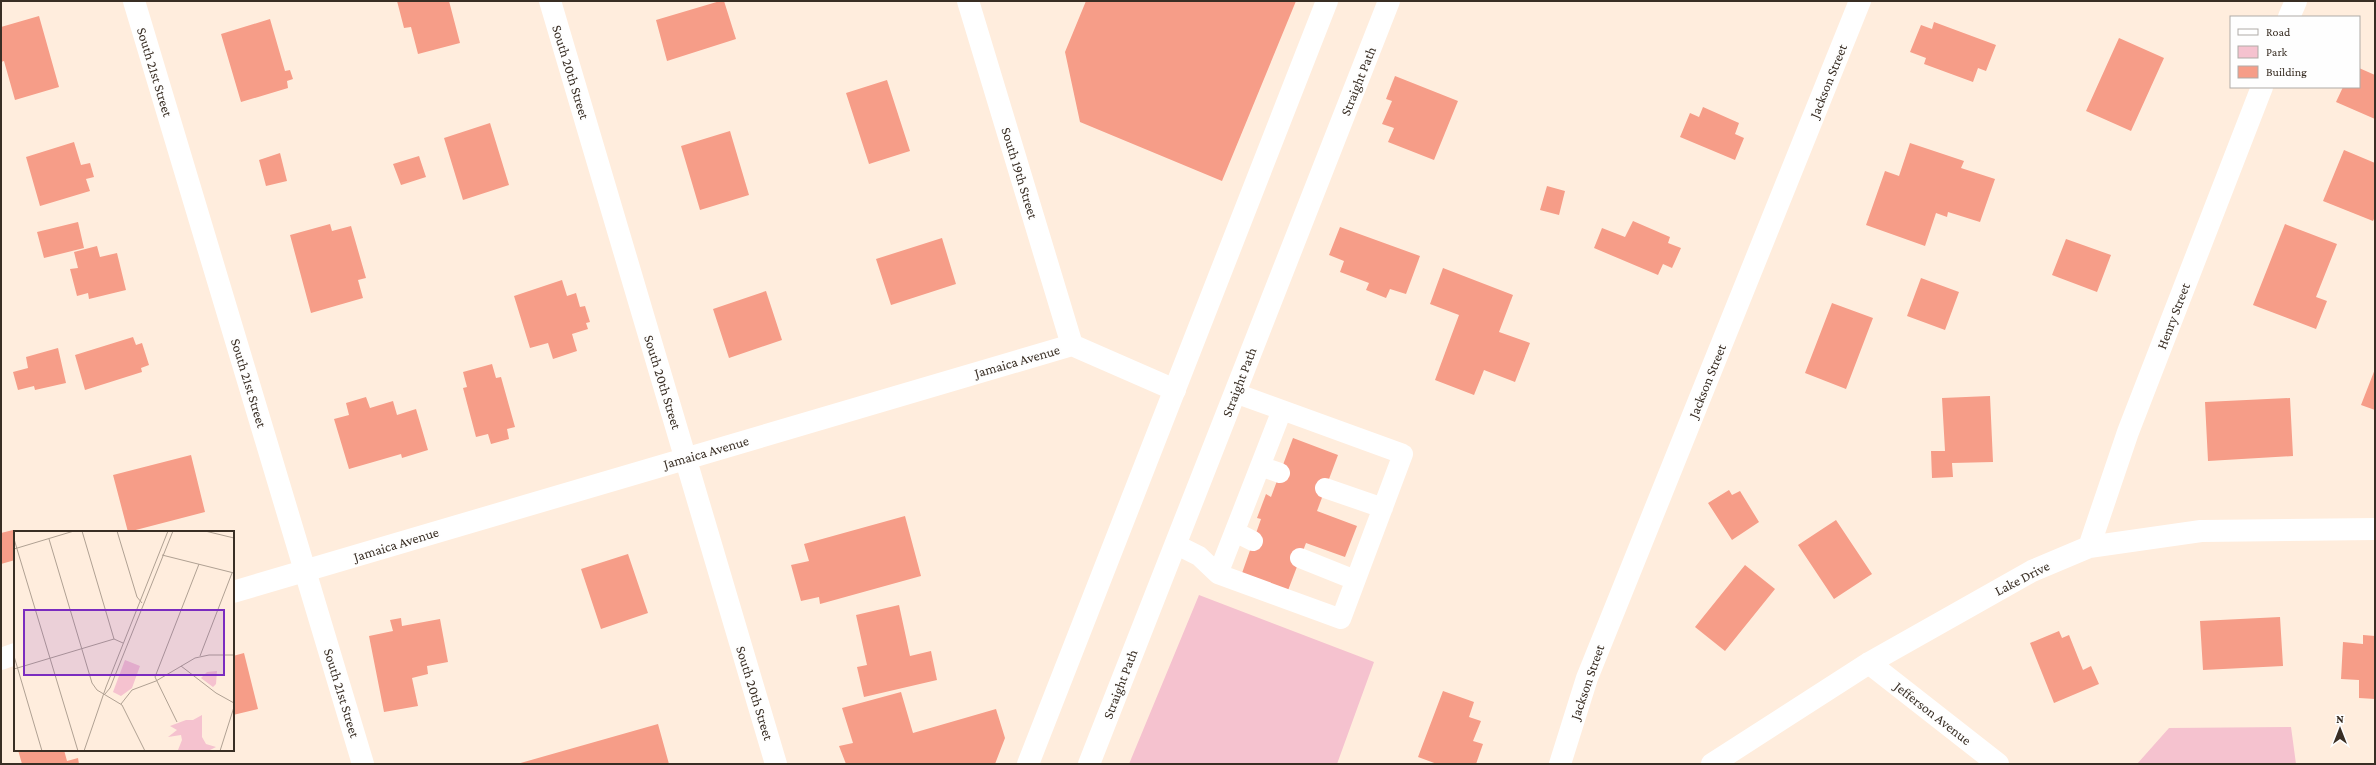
<svg xmlns="http://www.w3.org/2000/svg" width="2376" height="765" viewBox="0 0 2376 765" font-family="'Crimson Pro',serif">
<rect width="100%" height="100%" fill="#ffeddd"/>
<!-- green -->
<path fill="#f5c2cf" d="M 1199,595 L 1374,662 L 1337,764 L 1129,764 Z
M 2291,727 L 2296,764 L 2137,764 L 2169,728 Z"/>
<!-- building -->
<path fill="#f69d88" d="M 397,1 L 449,1 L 460,43 L 418,54 L 411,27 L 404,28 Z
M 720,1 L 724,1 L 736,39 L 667,61 L 656,20 Z
M 1086,1 L 1296,1 L 1222,181 L 1080,122 L 1065,52 Z
M 39,16 L 59,87 L 15,100 L 4,61 L 1,62 L 1,27 Z
M 270,19 L 285,71 L 290,70 L 293,79 L 287,81 L 288,88 L 241,102 L 221,34 Z
M 1934,22 L 1996,45 L 1986,71 L 1978,68 L 1973,82 L 1924,64 L 1926,58 L 1910,52 L 1921,25 L 1932,29 Z
M 2119,38 L 2164,58 L 2131,131 L 2086,111 Z
M 2359,68 L 2375,75 L 2375,119 L 2336,102 L 2343,87 L 2359,87 Z
M 1395,76 L 1458,101 L 1434,160 L 1388,142 L 1394,128 L 1382,124 L 1392,101 L 1386,99 Z
M 887,80 L 910,151 L 869,164 L 846,93 Z
M 1703,107 L 1739,123 L 1735,134 L 1744,138 L 1735,160 L 1680,137 L 1690,113 L 1699,117 Z
M 490,123 L 509,185 L 463,200 L 444,138 Z
M 730,131 L 749,195 L 700,210 L 681,146 Z
M 74,142 L 81,165 L 90,163 L 94,177 L 86,179 L 90,191 L 40,206 L 26,157 Z
M 1910,143 L 1964,161 L 1961,168 L 1995,179 L 1980,222 L 1948,212 L 1947,217 L 1936,213 L 1925,246 L 1866,225 L 1885,171 L 1899,176 Z
M 2344,150 L 2375,163 L 2375,217 L 2373,221 L 2323,201 Z
M 280,153 L 287,181 L 266,186 L 259,160 Z
M 419,156 L 426,177 L 401,185 L 393,164 Z
M 1547,186 L 1565,191 L 1559,215 L 1540,210 Z
M 1633,221 L 1670,237 L 1668,243 L 1681,248 L 1672,268 L 1663,264 L 1658,275 L 1594,248 L 1602,228 L 1625,237 Z
M 78,222 L 84,248 L 44,258 L 37,232 Z
M 330,224 L 332,231 L 351,226 L 366,278 L 358,280 L 363,298 L 311,313 L 290,235 Z
M 2285,224 L 2337,244 L 2316,297 L 2327,301 L 2316,329 L 2253,305 Z
M 1340,227 L 1420,256 L 1406,294 L 1390,289 L 1386,298 L 1366,290 L 1369,283 L 1340,272 L 1344,261 L 1329,255 Z
M 942,238 L 956,284 L 891,305 L 876,259 Z
M 2066,239 L 2111,255 L 2097,292 L 2052,275 Z
M 97,246 L 100,257 L 117,253 L 126,290 L 89,299 L 88,293 L 77,296 L 70,269 L 78,268 L 74,252 Z
M 1443,268 L 1513,295 L 1499,332 L 1530,343 L 1515,382 L 1484,370 L 1474,395 L 1435,380 L 1459,315 L 1430,304 Z
M 1921,278 L 1959,292 L 1945,330 L 1907,316 Z
M 562,280 L 567,296 L 576,293 L 580,307 L 585,306 L 590,322 L 586,323 L 588,329 L 572,334 L 577,351 L 553,359 L 548,343 L 530,348 L 514,296 Z
M 766,291 L 782,340 L 729,358 L 713,309 Z
M 1832,303 L 1873,318 L 1846,389 L 1805,373 Z
M 133,337 L 136,345 L 142,343 L 149,365 L 141,368 L 142,372 L 85,390 L 75,355 Z
M 58,348 L 66,383 L 35,390 L 34,386 L 18,390 L 13,372 L 28,368 L 26,357 Z
M 492,364 L 496,378 L 501,377 L 515,427 L 507,429 L 509,439 L 491,444 L 488,434 L 476,437 L 463,388 L 467,387 L 463,372 Z
M 2375,369 L 2375,410 L 2361,405 Z
M 1990,396 L 1993,462 L 1952,463 L 1953,477 L 1932,478 L 1931,451 L 1945,451 L 1942,398 Z
M 366,397 L 370,408 L 393,401 L 397,415 L 416,409 L 428,450 L 402,458 L 401,454 L 349,469 L 334,419 L 349,415 L 346,403 Z
M 2290,398 L 2293,456 L 2208,461 L 2205,402 Z
M 1293,438 L 1338,455 L 1317,511 L 1357,526 L 1345,557 L 1306,543 L 1287,593 L 1241,576 L 1261,519 L 1257,518 L 1266,494 L 1271,497 Z
M 191,455 L 205,512 L 128,532 L 113,475 Z
M 1729,490 L 1732,495 L 1740,491 L 1759,522 L 1732,540 L 1708,503 Z
M 905,516 L 921,576 L 820,604 L 819,597 L 801,601 L 791,565 L 809,561 L 804,544 Z
M 1836,520 L 1872,574 L 1834,599 L 1798,545 Z
M 13,530 L 15,538 L 15,560 L 1,564 L 1,533 Z
M 628,554 L 648,613 L 601,629 L 581,569 Z
M 1745,565 L 1775,589 L 1725,651 L 1695,627 Z
M 899,605 L 910,656 L 931,651 L 937,680 L 864,697 L 857,667 L 867,665 L 856,615 Z
M 2280,617 L 2283,666 L 2203,670 L 2200,621 Z
M 401,618 L 402,626 L 440,619 L 448,662 L 427,666 L 428,674 L 412,678 L 418,706 L 384,712 L 369,636 L 393,631 L 390,620 Z
M 2059,631 L 2062,638 L 2069,635 L 2083,670 L 2091,666 L 2099,684 L 2054,703 L 2030,643 Z
M 2363,635 L 2375,636 L 2375,699 L 2359,698 L 2359,680 L 2341,679 L 2343,642 L 2363,644 Z
M 244,653 L 258,709 L 233,715 L 233,656 Z
M 1443,691 L 1474,702 L 1469,717 L 1481,721 L 1473,741 L 1483,744 L 1476,764 L 1437,764 L 1418,757 Z
M 901,692 L 913,733 L 996,709 L 1005,738 L 995,764 L 846,764 L 839,746 L 853,743 L 842,708 Z
M 658,724 L 669,764 L 517,764 Z
M 18,750 L 64,750 L 67,761 L 78,758 L 79,764 L 22,764 Z"/>
<g fill="none" stroke-linecap="round" stroke-linejoin="round">
<!-- lane -->
<path stroke="#fff" stroke-width="20" d="M 1260,466 L 1280,473
M 1325,488 L 1383,508
M 1235,532 L 1253,541
M 1175,544 L 1199,556 L 1218,574 L 1341,619 L 1403,454 L 1235,393
M 1300,558 L 1355,580
M 1218,574 L 1282,410"/>
<!-- street -->
<path stroke="#fff" stroke-width="22" d="M 134,1 L 363,764
M 550,1 L 776,764
M 968,1 L 1072,345
M 2289,17 L 2296,1
M 2089,547 L 2128,432 L 2262,87
M 233,592 L 1072,345 L 1175,390
M 1,659 L 15,654
M 1869,663 L 1998,764
M 1560,764 L 1587,678 L 1860,1
M 1712,764 L 1869,663 L 2032,571 L 2089,547 L 2201,531 L 2375,529"/>
<!-- secondary -->
<path stroke="#fff" stroke-width="22" d="M 1028,764 L 1327,1
M 1089,764 L 1389,1"/>
</g>
<g text-anchor="middle" stroke-width="4" stroke-linejoin="round" paint-order="stroke">
<!-- street labels -->
<g font-size="14" fill="#392e24" stroke="#fefefe">
<text transform="translate(155 72) rotate(73)" y="5">South 21st Street</text>
<text transform="translate(571 72) rotate(73)" y="5">South 20th Street</text>
<text transform="translate(1358 81) rotate(-68)" y="5">Straight Path</text>
<text transform="translate(1828 81) rotate(-68)" y="5">Jackson Street</text>
<text transform="translate(1020 173) rotate(73)" y="5">South 19th Street</text>
<text transform="translate(2173 316) rotate(-69)" y="5">Henry Street</text>
<text transform="translate(1017 361) rotate(-16)" y="5">Jamaica Avenue</text>
<text transform="translate(1707 381) rotate(-68)" y="5">Jackson Street</text>
<text transform="translate(663 382) rotate(73)" y="5">South 20th Street</text>
<text transform="translate(1239 382) rotate(-69)" y="5">Straight Path</text>
<text transform="translate(249 383) rotate(73)" y="5">South 21st Street</text>
<text transform="translate(706 452) rotate(-16)" y="5">Jamaica Avenue</text>
<text transform="translate(396 544) rotate(-17)" y="5">Jamaica Avenue</text>
<text transform="translate(2022 578) rotate(-27)" y="5">Lake Drive</text>
<text transform="translate(1587 682) rotate(-71)" y="5">Jackson Street</text>
<text transform="translate(1120 684) rotate(-69)" y="5">Straight Path</text>
<text transform="translate(342 693) rotate(73)" y="5">South 21st Street</text>
<text transform="translate(755 693) rotate(73)" y="5">South 20th Street</text>
<text transform="translate(1933 713) rotate(38)" y="5">Jefferson Avenue</text>
</g>
</g>
<!-- overview -->
<g transform="translate(14 531)">
<rect width="220" height="220" fill="#ffeddd"/>
<path d="M 111,129 L 126,135 L 118,157 L 107,165 L 99,161 ZM 203,140 L 202,153 L 199,156 L 187,147 L 193,141 ZM 188,184 L 188,206 L 192,213 L 202,216 L 194,220 L 164,219 L 168,209 L 167,204 L 154,206 L 163,199 L 156,195 L 172,189 L 179,189 Z" fill="#f5c2cf"/>
<path fill="none" stroke="#b0a193" stroke-width="1" d="M 68,0 L 100,108M 103,0 L 123,66 L 128,72M 191,0 L 220,7M 0,8 L 64,220M 35,8 L 78,152 L 83,159 L 108,174 L 131,220M 0,18 L 60,0M 148,24 L 220,42M 0,125 L 28,220M 186,125 L 218,42M 167,135 L 202,162 L 220,172M 0,138 L 100,108 L 109,112M 91,163 L 96,157 L 159,0M 107,173 L 118,159 L 142,150 L 181,127 L 195,124 L 220,124M 163,191 L 141,146 L 185,33M 70,220 L 92,156 L 154,0M 206,220 L 220,176"/>
<path fill="#7b2cbf" fill-opacity="0.15" stroke="#7b2cbf" stroke-width="2" d="M 10,79 L 210,79 L 210,144 L 10,144 Z"/>
<rect width="220" height="220" fill="none" stroke="#392e24" stroke-width="2"/>
</g>
<!-- border -->
<rect width="2376" height="765" fill="none" stroke="#392e24" stroke-width="4"/>
<!-- legend -->
<rect x="2230" y="16" width="130" height="72" fill="#fefefe" stroke="#afaba7"/>
<rect x="2238" y="29" width="20" height="6" fill="#ffffff" stroke="#afaba7"/>
<text x="2266" y="36" font-size="12" fill="#392e24">Road</text>
<rect x="2238" y="46" width="20" height="12" fill="#f5c2cf" stroke="#afaba7"/>
<text x="2266" y="56" font-size="12" fill="#392e24">Park</text>
<rect x="2238" y="66" width="20" height="12" fill="#f69d88" stroke="#afaba7"/>
<text x="2266" y="76" font-size="12" fill="#392e24">Building</text>
<!-- north arrow -->
<g transform="translate(2340 729)" stroke="#fefefe" stroke-width="3" paint-order="stroke">
<path d="M0-3L7 15L0 10L-7 15Z" fill="#392e24"/>
<text y="-6" font-size="11" font-weight="bold" text-anchor="middle" fill="#392e24">N</text>
</g>
</svg>
